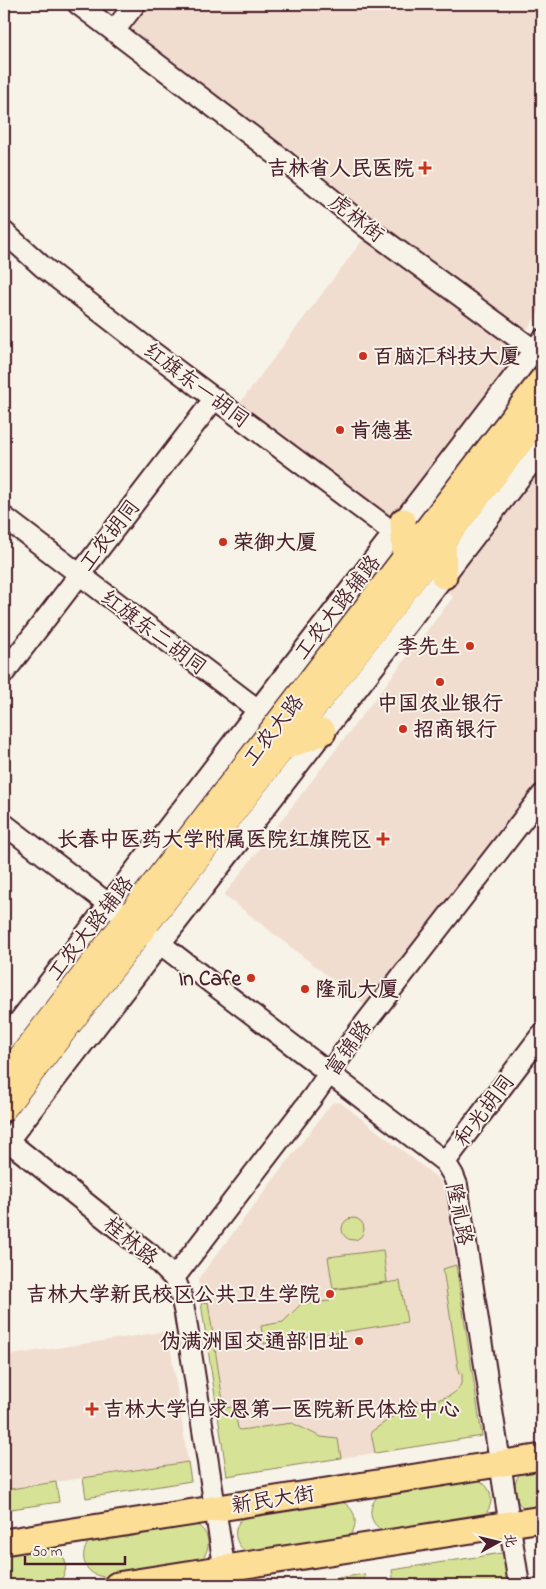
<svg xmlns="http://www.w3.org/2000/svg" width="546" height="1589" viewBox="0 0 546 1589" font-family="'Indie Flower','LXGW WenKai TC',sans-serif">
<rect width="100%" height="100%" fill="#f7f3e8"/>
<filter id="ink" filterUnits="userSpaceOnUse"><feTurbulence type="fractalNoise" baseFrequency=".02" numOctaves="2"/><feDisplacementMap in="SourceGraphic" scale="10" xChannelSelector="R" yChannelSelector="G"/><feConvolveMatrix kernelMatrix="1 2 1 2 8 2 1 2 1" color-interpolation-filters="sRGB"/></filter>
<g filter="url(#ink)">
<!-- built -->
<path fill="#f0ddcf" d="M 142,4 L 542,4 L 542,309 L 524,333 L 124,28 Z
M 367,234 L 524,351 L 392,521 L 240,403 Z
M 542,463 L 542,784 L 369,1008 L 224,895 L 453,597 L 444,590 Z
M 340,1102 L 430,1172 L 440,1180 L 445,1193 L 482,1436 L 227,1476 L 198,1279 L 332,1103 Z
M 168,1331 L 188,1462 L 4,1490 L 4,1356 Z"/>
<!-- green -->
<path fill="#d6e396" stroke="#908160" d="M342 1229a11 11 0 1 1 22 0a11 11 0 1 1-22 0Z
M 383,1250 L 387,1282 L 333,1289 L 328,1257 Z
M 456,1265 L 482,1436 L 375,1453 L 371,1432 L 395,1415 L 404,1403 C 425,1401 465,1403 462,1373 L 459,1374 L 443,1269 Z
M 400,1281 L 407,1322 L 264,1344 L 261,1326 L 283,1322 L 301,1304 L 330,1301 L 331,1290 Z
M 208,1302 L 224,1408 L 234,1407 L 238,1428 L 240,1430 L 292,1423 L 321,1437 L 338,1439 L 341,1458 L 227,1476 L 201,1303 Z
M 188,1462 L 191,1481 L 86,1498 L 83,1478 Z
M 542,1467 L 542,1510 C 537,1511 531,1511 526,1509 C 511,1502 510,1477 526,1470 C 531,1468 537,1468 542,1467 Z
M 474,1478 C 494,1485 497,1506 480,1519 L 388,1533 C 368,1526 365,1506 382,1492 Z
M 56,1482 L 59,1502 L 4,1510 L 4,1490 Z
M 338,1500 C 355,1506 360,1522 350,1536 L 246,1552 C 232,1541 232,1525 247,1514 Z
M 191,1522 C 211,1529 214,1551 197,1563 L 107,1577 C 86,1577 77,1558 89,1541 Z
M 49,1545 C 68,1552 72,1573 55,1585 L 4,1585 L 4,1551 Z
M 502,1553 L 506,1557 L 510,1585 L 394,1585 L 392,1570 Z
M 364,1574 L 365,1585 L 291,1585 Z"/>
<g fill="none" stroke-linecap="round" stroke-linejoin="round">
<!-- minor casing -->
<g stroke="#4a1f2b" stroke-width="24">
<path id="minor" d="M 78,4 L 282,159 L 366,227 L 542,356
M 114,31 L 135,4
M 4,232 L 43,267 L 143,345 L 394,533
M 4,517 L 258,710
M 4,673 L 215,398
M 4,824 L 445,1162 L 453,1175 L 457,1185 L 519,1585
M 4,1041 L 542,340
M 8,1141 L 151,1255 L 174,1278 L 180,1292 L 185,1314 L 227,1585
M 4,1146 L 542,449
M 445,1162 L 542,1034
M 174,1278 L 314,1095 L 353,1039 L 542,795"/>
</g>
<!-- major casing -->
<g stroke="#4a1f2b" stroke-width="29">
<path id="major" d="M 403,521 L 405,559
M 443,540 L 444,576
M 282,748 L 323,732
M 4,1079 L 542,380
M 4,1108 L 542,413
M 4,1542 L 542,1457
M 117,1585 L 542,1519"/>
</g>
<!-- minor -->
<use href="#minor" stroke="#f7f3e8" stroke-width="20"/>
<!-- major -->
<use href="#major" stroke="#fcde96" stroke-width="25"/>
</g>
</g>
<!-- markers -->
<g fill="#c8321e" stroke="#f7f3e8" stroke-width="2">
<path d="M422.5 160.5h5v5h5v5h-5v5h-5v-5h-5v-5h5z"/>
<circle cx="363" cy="356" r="5"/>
<circle cx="340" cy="430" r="5"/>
<circle cx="223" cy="542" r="5"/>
<circle cx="470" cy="646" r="5"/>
<circle cx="440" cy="682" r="5"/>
<circle cx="403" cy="729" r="5"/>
<path d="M380.5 831.5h5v5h5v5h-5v5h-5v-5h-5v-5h5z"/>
<circle cx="251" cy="978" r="5"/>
<circle cx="305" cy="989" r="5"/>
<circle cx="330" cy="1294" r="5"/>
<circle cx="359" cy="1341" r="5"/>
<path d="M89.5 1401.5h5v5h5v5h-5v5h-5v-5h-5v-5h5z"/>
</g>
<g text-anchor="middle" stroke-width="4" stroke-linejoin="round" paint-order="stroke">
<!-- poi labels -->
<g font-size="21" font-weight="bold" fill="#4a1f2b" stroke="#f7f3e8" text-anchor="end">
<text x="414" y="175">吉林省人民医院</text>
<text x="373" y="363" text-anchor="start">百脑汇科技大厦</text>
<text x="350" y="437" text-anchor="start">肯德基</text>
<text x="233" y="549" text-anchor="start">荣御大厦</text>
<text x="460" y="653">李先生</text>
<text x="440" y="710" text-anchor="middle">中国农业银行</text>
<text x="413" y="736" text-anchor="start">招商银行</text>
<text x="372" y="846">长春中医药大学附属医院红旗院区</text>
<text x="241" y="985">In Cafe</text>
<text x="315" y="996" text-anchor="start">隆礼大厦</text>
<text x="320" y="1301">吉林大学新民校区公共卫生学院</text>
<text x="349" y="1348">伪满洲国交通部旧址</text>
<text x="103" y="1416" text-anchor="start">吉林大学白求恩第一医院新民体检中心</text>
</g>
<!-- street labels -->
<g font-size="21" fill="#4a1f2b" stroke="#f7f3e8">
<text transform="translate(357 218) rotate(38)" y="7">虎林街</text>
<text transform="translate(197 385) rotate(37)" y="7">红旗东一胡同</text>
<text transform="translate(109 535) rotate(-52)" y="7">工农胡同</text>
<text transform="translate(337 607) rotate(-52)" y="7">工农大路辅路</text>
<text transform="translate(154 632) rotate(37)" y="7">红旗东二胡同</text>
<text transform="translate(273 730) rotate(-52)" y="7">工农大路</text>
<text transform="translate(90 928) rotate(-52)" y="7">工农大路辅路</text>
<text transform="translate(348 1048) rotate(-54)" y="7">富锦路</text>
<text transform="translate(484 1110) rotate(-53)" y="7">和光胡同</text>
<text transform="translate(460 1214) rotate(79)" y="7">隆礼路</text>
<text transform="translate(131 1241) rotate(40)" y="7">桂林路</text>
<text transform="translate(273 1499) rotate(-9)" y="7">新民大街</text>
</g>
</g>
<!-- margin -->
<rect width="546" height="1589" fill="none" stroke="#f7f3e8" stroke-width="20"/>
<rect x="10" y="10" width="526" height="1569" fill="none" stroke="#4a1f2b" stroke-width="2" filter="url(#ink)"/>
<!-- north arrow -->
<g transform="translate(498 1542) rotate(82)" stroke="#f7f3e8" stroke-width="4" paint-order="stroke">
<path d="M0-4L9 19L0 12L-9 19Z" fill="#4a1f2b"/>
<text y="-8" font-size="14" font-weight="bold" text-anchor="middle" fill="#4a1f2b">北</text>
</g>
<!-- scale -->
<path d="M25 1556v8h100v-8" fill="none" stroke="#4a1f2b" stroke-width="2.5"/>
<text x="32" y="1556" font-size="15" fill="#4a1f2b" stroke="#f7f3e8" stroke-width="4" paint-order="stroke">50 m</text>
</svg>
